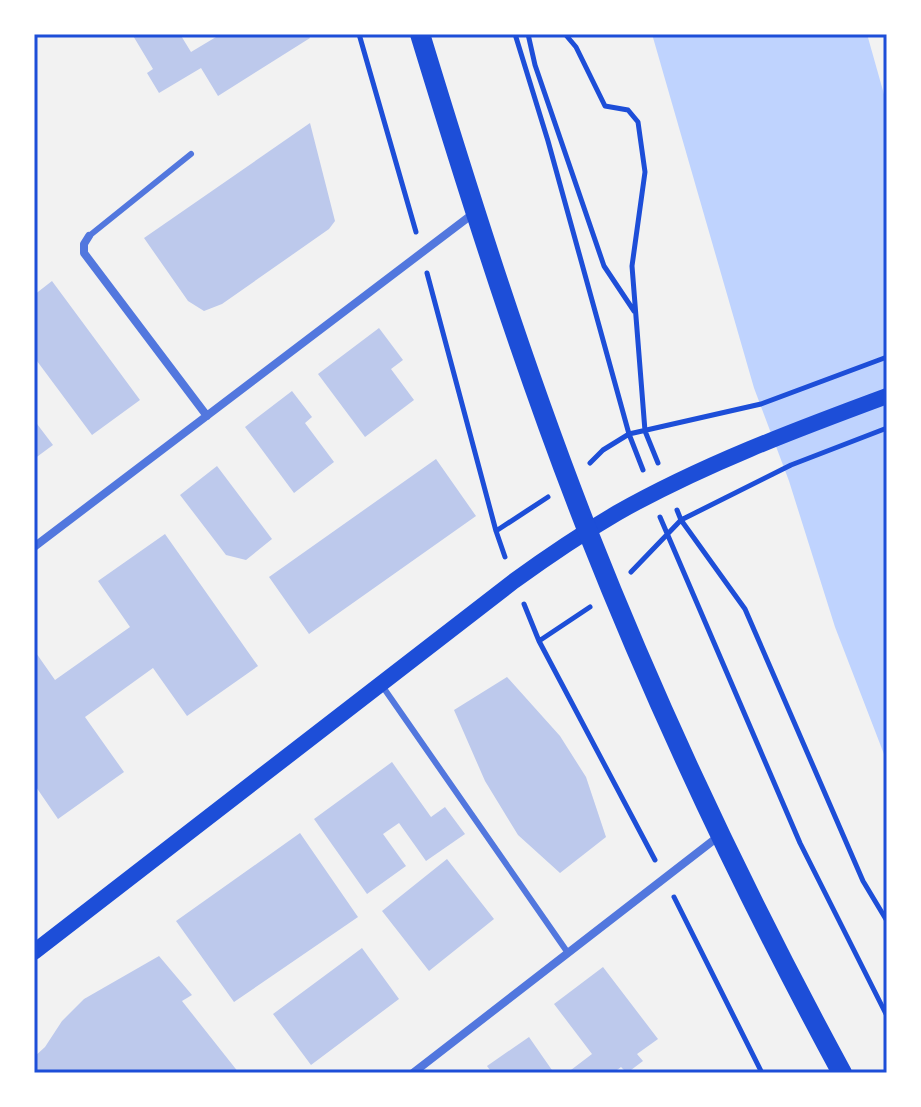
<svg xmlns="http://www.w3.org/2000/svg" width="921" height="1107" viewBox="0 0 921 1107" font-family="Merriweather,serif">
<rect width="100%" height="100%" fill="#f2f2f2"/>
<!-- water -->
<path fill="#bfd3fe" d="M 652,34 L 867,34 L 887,105 L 887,762 L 835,627 L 789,481 L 754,388 Z"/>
<!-- building -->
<path fill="#bdc9ec" d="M 132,34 L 180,34 L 191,52 L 221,34 L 308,34 L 310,38 L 218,96 L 201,68 L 159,93 L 147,73 L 153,69 Z
M 310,123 L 335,221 L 329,229 L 222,304 L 204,311 L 188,301 L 144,238 Z
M 52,281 L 140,400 L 92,435 L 34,357 L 34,295 Z
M 379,328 L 403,360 L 391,369 L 414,400 L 365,437 L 318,374 Z
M 292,391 L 312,417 L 305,423 L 334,462 L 294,493 L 245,427 Z
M 34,420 L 53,445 L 34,459 Z
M 436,459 L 476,516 L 309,634 L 269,577 Z
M 217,466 L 272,539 L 246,560 L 226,555 L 180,495 Z
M 165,534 L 258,666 L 187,716 L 153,668 L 85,717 L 124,772 L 58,819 L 34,784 L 34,650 L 55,680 L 130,627 L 98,581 Z
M 507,677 L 560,736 L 586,777 L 606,837 L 560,873 L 518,835 L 485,781 L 454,710 Z
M 392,762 L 431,817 L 445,807 L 465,834 L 426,861 L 399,823 L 383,834 L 406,866 L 367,894 L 314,819 Z
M 300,833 L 358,917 L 234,1002 L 176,921 Z
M 447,859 L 494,919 L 429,971 L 382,911 Z
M 362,948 L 399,999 L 311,1065 L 273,1014 Z
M 159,956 L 192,995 L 182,1001 L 239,1073 L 34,1073 L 34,1057 L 45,1047 L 62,1021 L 84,999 Z
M 603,967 L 658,1039 L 637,1054 L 643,1061 L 627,1073 L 621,1067 L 613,1073 L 567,1073 L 592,1054 L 554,1004 Z
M 529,1037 L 554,1073 L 492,1073 L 487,1066 Z"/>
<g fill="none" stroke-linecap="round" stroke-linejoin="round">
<!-- path -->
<path stroke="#1d4ed8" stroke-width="5" d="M 359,34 L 416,232
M 515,34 L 548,141 L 629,434 L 643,470
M 528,34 L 535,65 L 604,266 L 634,311
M 565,34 L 576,47 L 605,106 L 628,110 L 638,122 L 645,172 L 632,266 L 645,431 L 658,463
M 427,273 L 496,531
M 590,463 L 603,450 L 629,434 L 761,404 L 887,357
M 677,510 L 681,520 L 745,609 L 863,881 L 887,921
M 660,517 L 800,843 L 887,1016
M 505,557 L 496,531 L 548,497
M 631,572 L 681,520 L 791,465 L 887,428
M 524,604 L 539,641 L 590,607
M 539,641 L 655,860
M 674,897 L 762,1073"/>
<!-- service -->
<path stroke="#5277de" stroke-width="6" d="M 89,236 L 191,154
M 383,687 L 568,953"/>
<!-- minor -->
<path stroke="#5277de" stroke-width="8" d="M 89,236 L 84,244 L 84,253 L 207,416
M 34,547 L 474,213
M 413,1073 L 719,836"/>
<!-- secondary -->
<path stroke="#1d4ed8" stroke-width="16" d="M 34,952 L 514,581 C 547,557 581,534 617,513 C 702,465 795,430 887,396"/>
<!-- primary -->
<path stroke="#1d4ed8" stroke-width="20" d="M 420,34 C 471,201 524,369 588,532 C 661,717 747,898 842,1073"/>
</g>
<!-- border -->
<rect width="921" height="1107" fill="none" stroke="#ffffff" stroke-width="72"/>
<rect x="36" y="36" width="849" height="1035" fill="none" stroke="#1d4ed8" stroke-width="3"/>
</svg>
